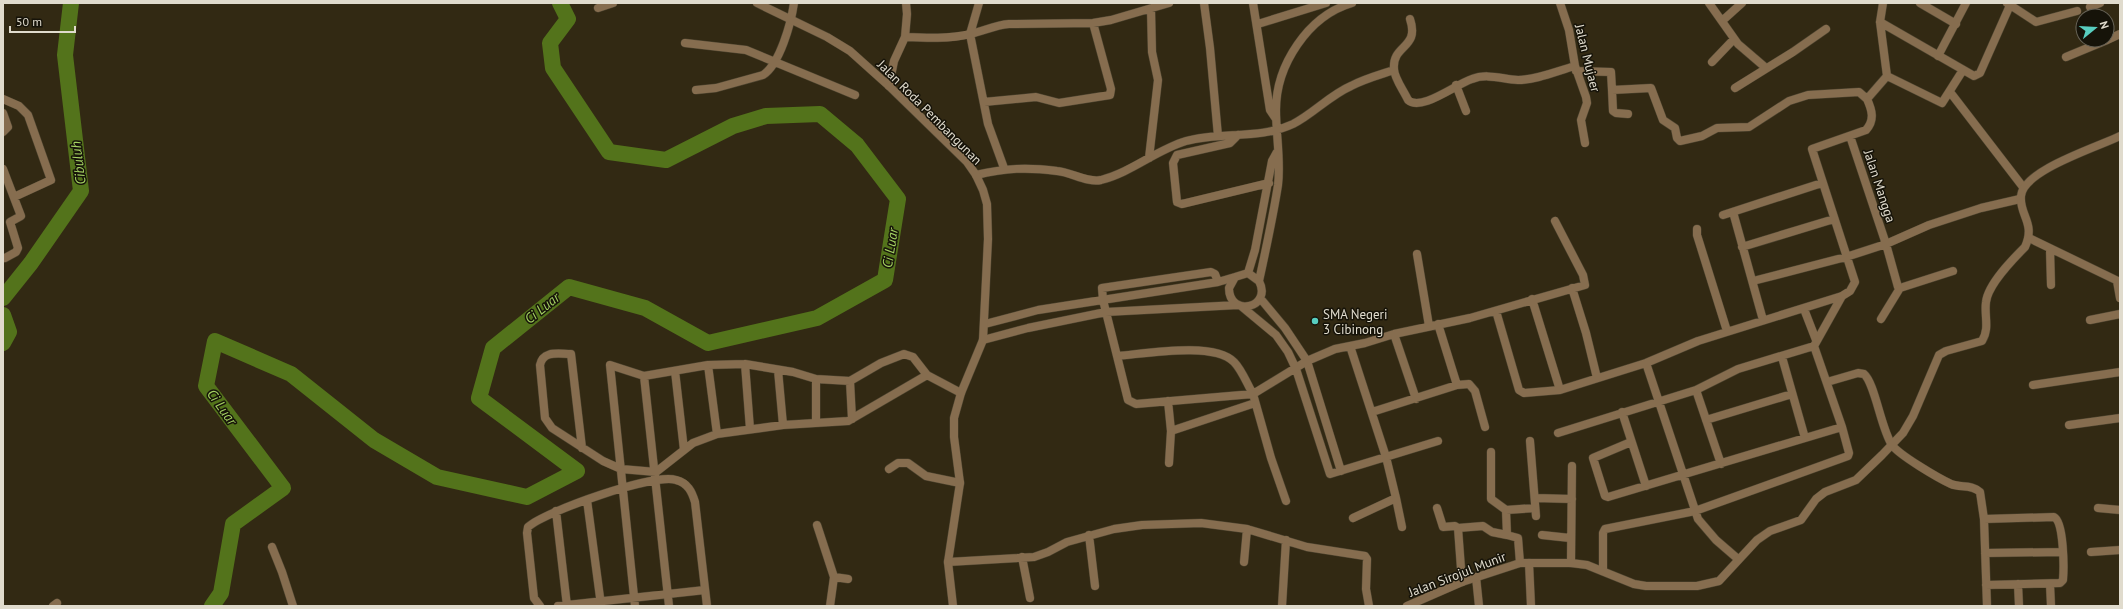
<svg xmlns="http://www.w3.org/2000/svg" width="2123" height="609" viewBox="0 0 2123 609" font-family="'PT Sans',sans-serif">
<rect width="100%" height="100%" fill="#322913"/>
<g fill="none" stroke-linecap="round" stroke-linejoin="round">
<!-- river -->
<path stroke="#53731b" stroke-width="16" d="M 3,298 L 31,263 L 81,191 L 65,55 L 71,3
M 3,315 L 9,332 L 3,343
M 212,606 L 221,593 L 233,524 L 283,488 L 206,386 L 215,341 L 291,374 L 374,440 L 437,477 L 527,497 L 577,471 L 479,398 L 493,348 L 569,287 L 645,308 L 708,343 L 817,318 L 885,280 L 898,199 L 857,145 L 820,114 L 766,116 L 733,126 L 666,160 L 609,152 L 553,68 L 550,43 L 568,19 L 560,3"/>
<!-- minor casing -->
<g stroke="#4e4531" stroke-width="9">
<path id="minor" d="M 979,3 L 970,34 L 988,124 L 1004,168
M 1204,3 L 1210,48 L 1218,136
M 1253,3 L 1270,110 L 1276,119
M 1560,3 L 1569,30 L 1575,66 L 1586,97 L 1587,103 L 1581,120 L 1585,143
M 1709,3 L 1738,44 L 1766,68
M 1920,3 L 1956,24
M 2007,3 L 2036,22 L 2077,11
M 2090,7 L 2100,3
M 598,8 L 613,3
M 1410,19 C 1420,49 1392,44 1394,69 C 1394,78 1404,91 1408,100 C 1421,112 1456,84 1472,79 C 1487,73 1502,79 1518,80 C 1536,80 1557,71 1575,66
M 1722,21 L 1742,3
M 1880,22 L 1974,76 L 1980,73 L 2011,3
M 1258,24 L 1326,3
M 905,37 L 907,14 L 906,3
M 2107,40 L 2120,34
M 685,43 L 746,50 L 855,95
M 1938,56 L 1966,3
M 2066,57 L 2107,40
M 1712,62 L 1734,39
M 1576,71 L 1611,72 L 1612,90 L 1651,88 L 1663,120 L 1675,128 L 1677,138 L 1680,141 L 1702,136 L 1717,128 L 1749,127 L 1789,101 L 1808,95 L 1859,92 L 1867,99
M 1887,76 L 1942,103 L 1963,70
M 1456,85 L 1466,111
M 889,86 L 894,61 L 905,37 C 926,38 950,39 970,34 C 984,31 995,25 1009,24 L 1093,23 L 1111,20 L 1169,3
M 1735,88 L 1793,52 L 1826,29
M 696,90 L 716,88 L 763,75 C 780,64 791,23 794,3
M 1612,90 L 1613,111 L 1616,113 L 1628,114
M 1950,92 L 2023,187
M 3,99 L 19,106 L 28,115 L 51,180 L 14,197
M 984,102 L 1036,97 L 1059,103 L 1110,95 L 1111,89 L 1093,23
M 3,113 L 8,127 L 3,132
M 1238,135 L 1230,143 L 1177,155 L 1173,163 L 1177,202 L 1182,204 L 1269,183
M 1850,136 L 1886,244 L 1898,287 L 1900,288 L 1953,271
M 1149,158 L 1158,80 L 1152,52 L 1151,9
M 3,169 L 21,216 L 10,222 L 18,248 L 16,252 L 5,258
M 976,175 C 1006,168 1027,167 1057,171 C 1071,172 1087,183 1101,180 C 1132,172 1156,150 1186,141 C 1221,131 1259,140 1293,124 C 1313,114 1330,95 1351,86 C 1364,79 1379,75 1394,70
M 1733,212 L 1763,320
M 1723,215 L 1822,183
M 1697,229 L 1697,235 L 1727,331
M 2029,238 L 2120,282
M 1742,247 L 1834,219
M 2050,249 L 2051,285
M 1417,254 L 1429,326
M 1248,273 L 1255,250 L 1272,161 L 1277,152
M 1259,281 L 1248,273 L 1235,277 L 1229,288 C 1229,318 1273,308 1259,281 C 1266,249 1273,217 1278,185 C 1281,161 1276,135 1276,110 C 1276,65 1308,16 1352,3
M 1753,281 L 1846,257 L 1886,244 L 1929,225 L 1981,208 L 2020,199
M 2117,281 L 2120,298
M 1572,288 L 1586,333 L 1597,378
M 1260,298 L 1285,328 L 1307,361 L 1341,471
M 1532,299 L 1560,390
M 1241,306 L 1276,335 L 1288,352 L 1296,369 L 1330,474 L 1438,441
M 1804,309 L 1816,340
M 1496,311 L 1519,390 L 1524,393 L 1560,390 L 1646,363 L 1698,341 L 1842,296 L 1850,291 L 1855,282 L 1812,149 L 1866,130 C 1875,120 1872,110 1867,99 L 1887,76 L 1880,22 L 1883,3
M 1881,319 L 1900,288
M 2090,320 L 2120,314
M 985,324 L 1038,310 L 1218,282 L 1235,277
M 1438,324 L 1457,385
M 1394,334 L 1416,399
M 983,340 L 1028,328 L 1106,312 L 1238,305
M 1350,346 L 1386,457 L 1396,498 L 1353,518
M 1117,356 C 1144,354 1214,341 1234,362 C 1242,370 1247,384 1253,394 L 1136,404 L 1128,400 L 1103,300 L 1102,288 L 1211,272 L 1215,274 L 1218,282
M 1782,357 L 1805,438
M 1646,363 L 1698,519 L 1716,540 L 1738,559
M 745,364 L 750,429
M 708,365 L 717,434
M 778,370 L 783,425
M 675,371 L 684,450
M 644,376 L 669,606
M 816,379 L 816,423
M 850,381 L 852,419
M 1827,382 L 1858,373 L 1864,374 C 1875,383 1881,429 1892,445 C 1899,455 1938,478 1951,484 C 1960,488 1972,484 1980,492 L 1984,519 L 1987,606
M 2033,385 L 2120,372
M 1696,390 L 1721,464
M 1168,401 L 1171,431
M 1372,412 L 1457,385 L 1469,384 L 1475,391 L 1485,427
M 1622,412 L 1646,486
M 1706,420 L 1792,394
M 2069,425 L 2120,418
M 1558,433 L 1696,390 L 1738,369 L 1814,346
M 1530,441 L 1536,516
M 1631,442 L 1593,458 L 1605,496 L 1608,497 L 1842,427
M 582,448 L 571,354 C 559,354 543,350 540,365 L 545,418 L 552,428 L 603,461 L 621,469 L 656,472 L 693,443 L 717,434 L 783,425 L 848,421 L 927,375 L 961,393
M 1491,452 L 1491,499 L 1506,510 L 1507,535 L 1518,538 L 1520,563
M 1169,463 L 1171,431 L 1255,403
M 889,469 L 898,463 L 908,463 L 926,476 L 960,483
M 1396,498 L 1402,527
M 1535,498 L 1572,499
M 587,500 L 601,605
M 1286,501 L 1271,458 L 1253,394 L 1307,361 L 1335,349 L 1365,343 L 1394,334 L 1470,318 L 1585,285 L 1583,275 L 1555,221
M 1437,508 L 1443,527 L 1455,526 L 1458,528 L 1462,582
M 2098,508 L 2120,510
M 1506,510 L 1535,508
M 556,511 L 567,606
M 1984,519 L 2054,517 C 2064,522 2064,568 2063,580 L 2060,583 L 1986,585
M 817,525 L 834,577
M 1458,528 L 1483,526 L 1492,532 L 1507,535
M 1089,535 L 1095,586
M 1542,535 L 1570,538
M 272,547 L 282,572 L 293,606
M 2091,552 L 2120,550
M 1985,553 L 2063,552
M 1022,557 L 1030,598
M 948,562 L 1034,557 L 1048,552 L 1067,542 L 1114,529 L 1142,525 L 1201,523 L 1247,529 L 1307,547 L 1365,556 L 1367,559 L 1366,589 L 1369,606
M 1244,562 L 1247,529
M 1529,563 L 1531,606
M 1571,563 L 1572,466
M 1603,571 L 1603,533 L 1605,529 L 1695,511 L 1848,456 L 1849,453 L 1842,427 L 1814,346 L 1842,296
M 1476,577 L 1479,606
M 2018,584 L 2019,606
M 2050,584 L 2051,606
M 53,606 L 57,603
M 540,606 L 534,598 L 527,533 L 528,527 C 546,511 654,473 676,480 C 688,483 692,492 695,502 L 707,606
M 558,606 L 705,590
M 635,606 L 610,365 L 644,376 L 708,365 L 745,364 L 793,372 L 816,379 L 850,381 L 881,363 L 904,354 L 913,357 L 927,375
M 830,606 L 834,577 L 848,579
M 1282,606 L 1286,540"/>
</g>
<!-- tertiary casing -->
<g stroke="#4e4531" stroke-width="9">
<path id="tertiary" d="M 757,3 L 827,37 L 850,51 L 889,86 L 967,162 L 976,175 L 983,190 L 987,204 L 988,239 L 983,340 L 961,393 L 954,418 L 954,437 L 960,483 L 948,562 L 953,606
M 1407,606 L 1462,582 L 1520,563 L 1571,563 L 1587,565 L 1634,584 L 1646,586 L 1697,586 L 1719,581 L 1757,540 L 1770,531 L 1801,520 L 1816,499 L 1825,492 L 1856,480 L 1882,455 L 1903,433 L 1913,416 L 1939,355 L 1946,351 L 1982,341 C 1990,328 1984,316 1986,302 C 1988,284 2013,259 2025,247 C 2036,223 2019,215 2021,196 C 2023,170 2098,147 2120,136"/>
</g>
<!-- minor -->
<use href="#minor" stroke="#866d4f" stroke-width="8"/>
<!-- tertiary -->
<use href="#tertiary" stroke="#866d4f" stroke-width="8"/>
</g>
<!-- markers -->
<circle fill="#58cec0" stroke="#161309" stroke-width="1.5" cx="1315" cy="321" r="4"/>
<g text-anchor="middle" stroke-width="3" stroke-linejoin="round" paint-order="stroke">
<!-- street labels -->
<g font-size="13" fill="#e0dbcd" stroke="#161309">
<text transform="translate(1588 58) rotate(76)" y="5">Jalan Mujaer</text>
<text transform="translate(930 112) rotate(45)" y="5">Jalan Roda Pembangunan</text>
<text transform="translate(1880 186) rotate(72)" y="5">Jalan Mangga</text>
<text transform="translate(1457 574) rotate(-21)" y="5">Jalan Sirojul Munir</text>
</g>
<!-- poi labels -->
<g font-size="13" fill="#e0dbcd" stroke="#161309" text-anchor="start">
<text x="1323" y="319">SMA Negeri<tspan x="1323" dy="15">3 Cibinong</tspan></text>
</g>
<!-- water labels -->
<g font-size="14" font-style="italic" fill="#a4d162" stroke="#161309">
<text transform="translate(78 163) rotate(-97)" y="5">Cibuluh</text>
<text transform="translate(890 248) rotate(-81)" y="5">Ci Luar</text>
<text transform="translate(542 308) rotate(-39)" y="5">Ci Luar</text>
<text transform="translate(222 407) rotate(54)" y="5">Ci Luar</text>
</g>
</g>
<!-- border -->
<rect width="2123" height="609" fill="none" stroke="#e0dbcd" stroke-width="8"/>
<!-- north arrow -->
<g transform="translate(2095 28) rotate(72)"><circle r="19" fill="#161309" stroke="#676357"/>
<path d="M0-3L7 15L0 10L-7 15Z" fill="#58cec0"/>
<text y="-6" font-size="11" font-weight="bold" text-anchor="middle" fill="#e0dbcd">N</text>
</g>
<!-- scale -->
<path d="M10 26v6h65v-6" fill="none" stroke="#e0dbcd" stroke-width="2"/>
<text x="16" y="26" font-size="12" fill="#e0dbcd" stroke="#161309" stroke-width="3" paint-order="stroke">50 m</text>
</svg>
